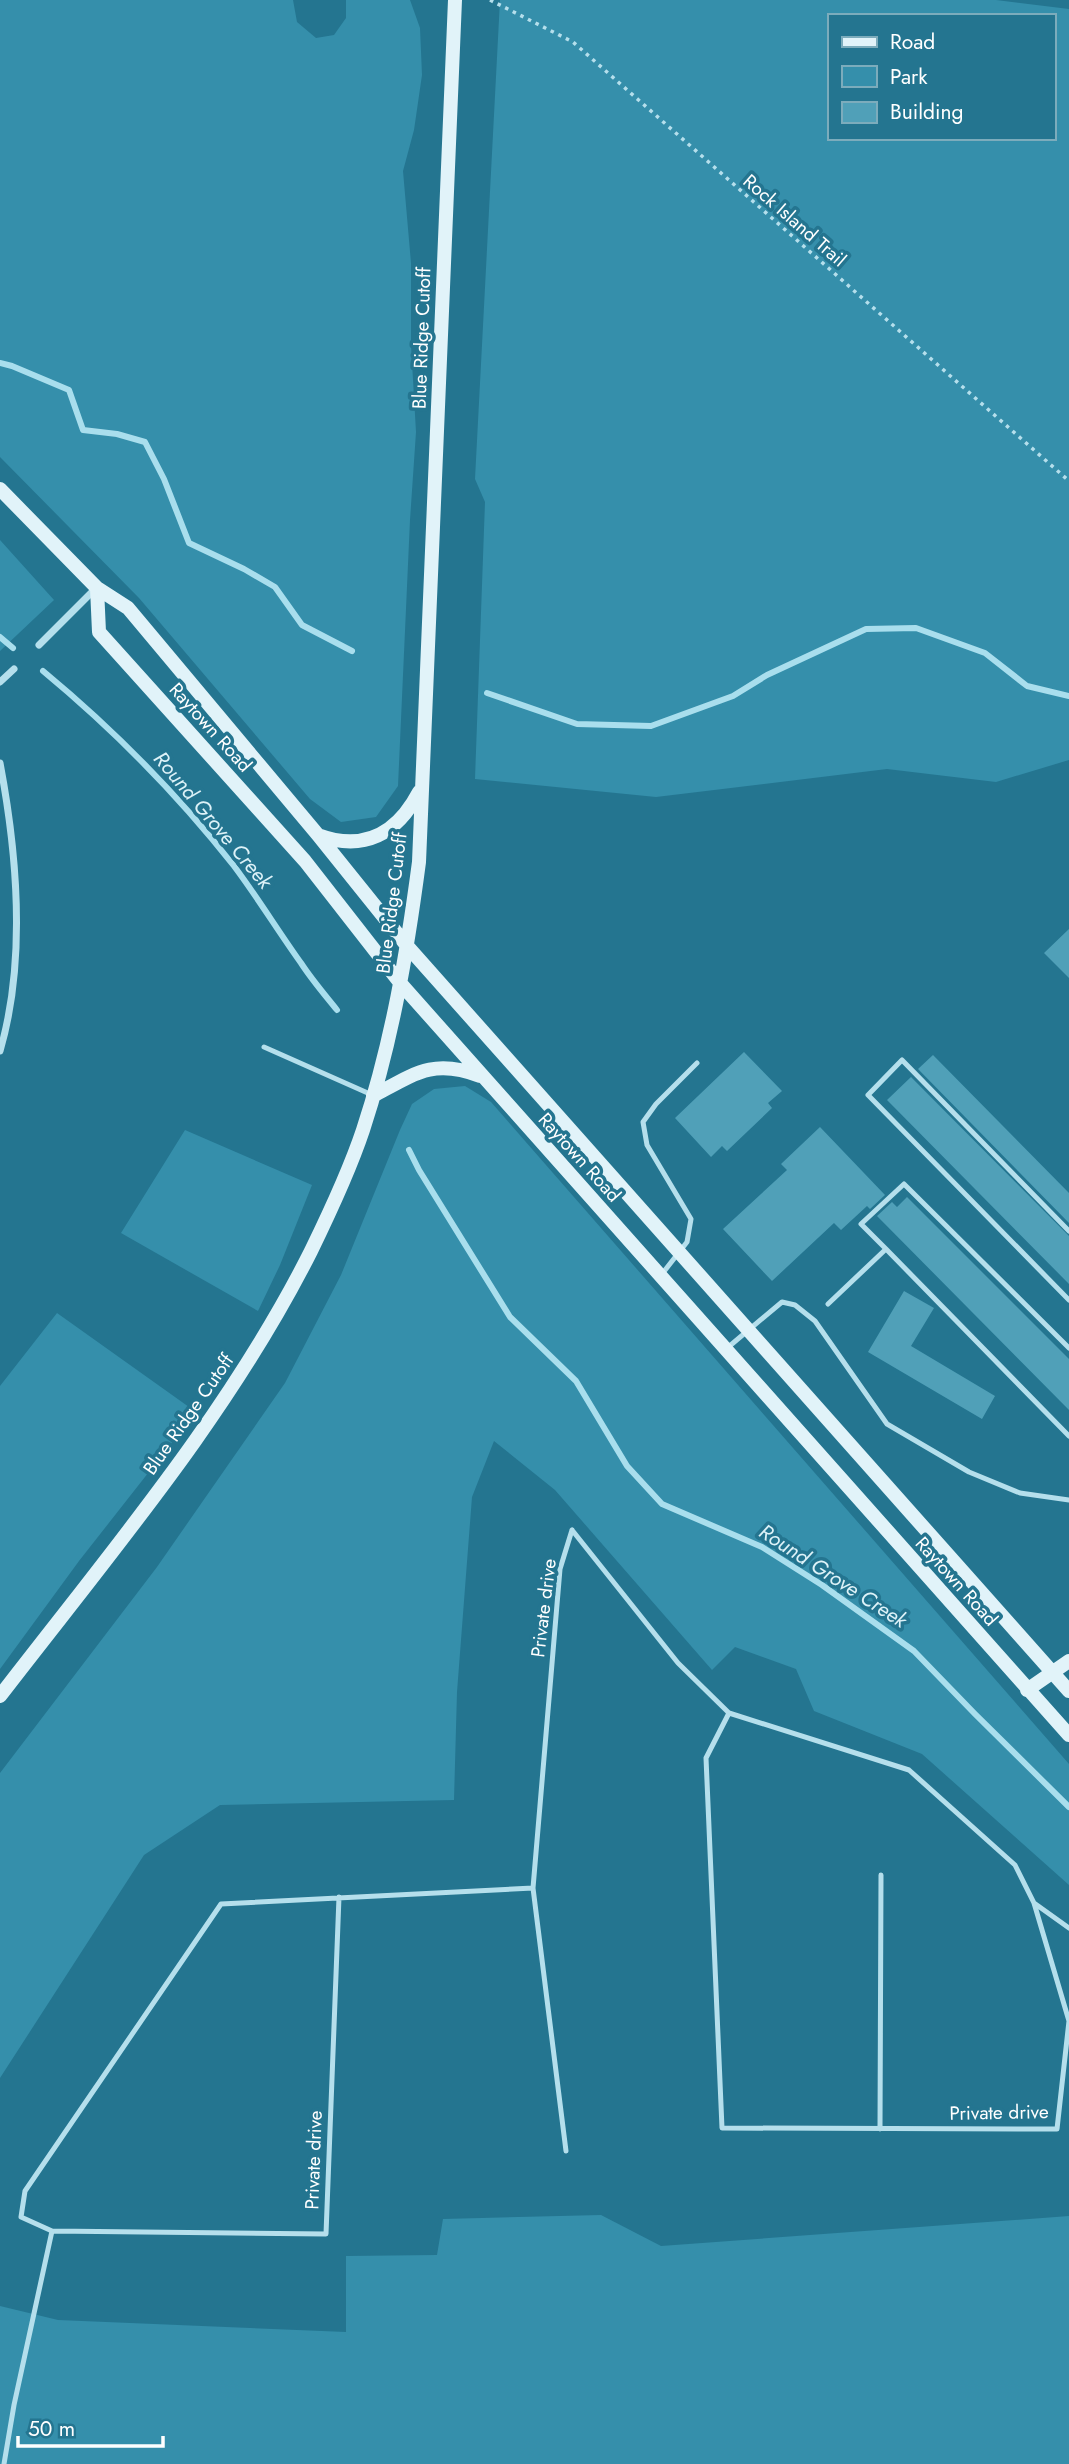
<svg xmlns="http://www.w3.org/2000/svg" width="1069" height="2464" viewBox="0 0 1069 2464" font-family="Jost,sans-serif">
<rect width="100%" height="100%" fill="#247590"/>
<!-- green -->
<path fill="#358fab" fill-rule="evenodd" d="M 0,0 L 293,0 L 297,22 L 316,38 L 334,35 L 346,18 L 346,0 L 410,0 L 420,28 L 422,75 L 414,130 L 403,171 L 411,263 L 411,345 L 416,432 L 410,520 L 398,786 L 376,817 L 341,822 L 310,799 L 139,598 L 0,457 Z
M 500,0 L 996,0 L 1069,9 L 1069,760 L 996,782 L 887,769 L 656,797 L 475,779 L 485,502 L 475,479 ZM 829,16 L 1053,16 L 1053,138 L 829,138 Z
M 0,540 L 54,600 L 0,651 Z
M 465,1086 L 491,1102 L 1069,1764 L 1069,1885 L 922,1754 L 814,1711 L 796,1669 L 735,1647 L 712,1670 L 555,1490 L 494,1441 L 472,1497 L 457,1692 L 454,1800 L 220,1805 L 144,1855 L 0,2078 L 0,1773 L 157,1567 L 285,1383 L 341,1275 L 400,1130 L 412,1104 L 434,1089 Z
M 185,1130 L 312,1185 L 280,1265 L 258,1311 L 121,1233 Z
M 57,1313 L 196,1412 L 79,1561 L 0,1669 L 0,1386 Z
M 601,2215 L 661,2246 L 1069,2216 L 1069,2464 L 0,2464 L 0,2306 L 58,2320 L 346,2332 L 346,2256 L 437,2255 L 443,2219 Z"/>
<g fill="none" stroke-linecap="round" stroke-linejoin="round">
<!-- stream -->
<path stroke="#a9deed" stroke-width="6" d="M 0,363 L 12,366 L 69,390 L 83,430 L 117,434 L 145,442 L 164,479 L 189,543 L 244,569 L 275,587 L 302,625 L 352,651
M 0,637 L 13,648
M 43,671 C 113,729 178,795 234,866 C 258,898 278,931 301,963 C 312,980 325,995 337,1010
M 487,693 L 577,724 L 651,726 L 733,696 L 767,675 L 866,629 L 916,628 L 985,653 L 1027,686 L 1069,696
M 409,1150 L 419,1170 L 510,1317 L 576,1381 L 627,1466 L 662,1504 L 762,1547 L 822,1585 L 914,1651 L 975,1714 L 1069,1807"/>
</g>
<!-- building -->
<path fill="#50a0b8" d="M 1069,929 L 1069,978 L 1044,953 Z
M 744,1052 L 782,1091 L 768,1103 L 772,1108 L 727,1151 L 722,1146 L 711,1157 L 675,1118 Z
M 933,1055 L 1069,1193 L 1069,1223 L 918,1069 Z
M 911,1077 L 1069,1236 L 1069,1284 L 887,1100 Z
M 820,1127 L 885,1195 L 870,1209 L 867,1206 L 841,1230 L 834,1223 L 772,1281 L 723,1229 L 787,1170 L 781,1164 Z
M 907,1197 L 1069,1359 L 1069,1410 L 877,1216 L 892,1202 L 897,1207 Z
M 904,1291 L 934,1308 L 911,1346 L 995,1396 L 982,1419 L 868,1352 Z"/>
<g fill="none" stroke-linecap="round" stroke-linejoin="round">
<!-- path -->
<path stroke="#b5dfec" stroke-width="3.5" stroke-dasharray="3.5 5" stroke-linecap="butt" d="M 490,0 L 573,42 L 1069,481"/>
<!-- lane -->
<path stroke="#b5dfec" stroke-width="5" d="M 264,1047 L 370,1094
M 1069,1231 L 902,1060 L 868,1095 L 1069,1300
M 886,1249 L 861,1224 L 904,1184 L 1069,1348
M 662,1274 L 687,1242 L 691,1219 L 647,1145 L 643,1122 L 656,1104 L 697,1063
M 828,1304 L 886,1249 L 1069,1436
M 726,1349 L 782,1302 L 795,1305 L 815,1321 L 887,1424 L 969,1472 L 1020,1493 L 1069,1500
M 572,1530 L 678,1663 L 729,1713 L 909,1770 L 1015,1865 L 1034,1903 L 1069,1928
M 729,1713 L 706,1758 L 722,2128 L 1057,2129 L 1069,2021 L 1034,1903
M 339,1897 L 326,2234 L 52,2231 L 21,2217 L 25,2191 L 221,1904 L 533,1888
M 880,2129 L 881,1875
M 566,2151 L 533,1888 L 560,1569 L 572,1530
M 4,2464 L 14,2405 L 52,2231"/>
<!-- street -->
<path stroke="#b5dfec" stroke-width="7" d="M 39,645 L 96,588
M 0,682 L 14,669
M 0,763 C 17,853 26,962 0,1051"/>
<!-- secondary -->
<path stroke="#e1f3f9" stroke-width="14" d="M 0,489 L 97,588 L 128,608 L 318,835 L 408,947 L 1069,1691
M 97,588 L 99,632 L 305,861 L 401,984 L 1069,1735
M 318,835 C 364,852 397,834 419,792
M 373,1096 C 414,1074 433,1058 480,1076
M 1027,1690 L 1069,1661
M 0,1696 C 110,1553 229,1414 311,1251 C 330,1212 349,1172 363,1130 C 392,1042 407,953 419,862 L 455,0"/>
</g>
<g text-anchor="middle" stroke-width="7" stroke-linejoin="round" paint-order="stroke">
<!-- street labels -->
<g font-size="19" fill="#fff" stroke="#247590">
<text transform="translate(795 220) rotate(41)" y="7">Rock Island Trail</text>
<text transform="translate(421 338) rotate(-88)" y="7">Blue Ridge Cutoff</text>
<text transform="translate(211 727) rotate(48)" y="7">Raytown Road</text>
<text transform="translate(391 903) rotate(-83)" y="7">Blue Ridge Cutoff</text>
<text transform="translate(580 1157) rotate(48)" y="7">Raytown Road</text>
<text transform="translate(188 1414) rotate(-55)" y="7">Blue Ridge Cutoff</text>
<text transform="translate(957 1581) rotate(48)" y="7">Raytown Road</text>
<text transform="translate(543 1608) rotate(-83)" y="7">Private drive</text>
<text transform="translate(999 2112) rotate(-1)" y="7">Private drive</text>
<text transform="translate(313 2160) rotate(-88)" y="7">Private drive</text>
</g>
<!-- water labels -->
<g font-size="21" font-style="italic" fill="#ddf2f8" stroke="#247590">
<text transform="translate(213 820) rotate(50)" y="7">Round Grove Creek</text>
<text transform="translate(833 1576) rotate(33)" y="7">Round Grove Creek</text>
</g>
</g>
<!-- legend -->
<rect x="828" y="14" width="228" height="126" fill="#247590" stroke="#7cacbc" stroke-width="2"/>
<rect x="842" y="37" width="35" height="10" fill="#e1f3f9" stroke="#7cacbc" stroke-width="2"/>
<text x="890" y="49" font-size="21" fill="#ffffff">Road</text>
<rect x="842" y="66" width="35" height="21" fill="#358fab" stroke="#7cacbc" stroke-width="2"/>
<text x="890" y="84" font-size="21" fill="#ffffff">Park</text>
<rect x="842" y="102" width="35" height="21" fill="#50a0b8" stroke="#7cacbc" stroke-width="2"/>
<text x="890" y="119" font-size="21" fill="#ffffff">Building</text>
<!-- scale -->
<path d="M18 2436v10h145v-10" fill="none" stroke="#ffffff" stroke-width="3.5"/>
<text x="28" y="2436" font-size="21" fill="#ffffff" stroke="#247590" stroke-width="5" paint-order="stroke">50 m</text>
</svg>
